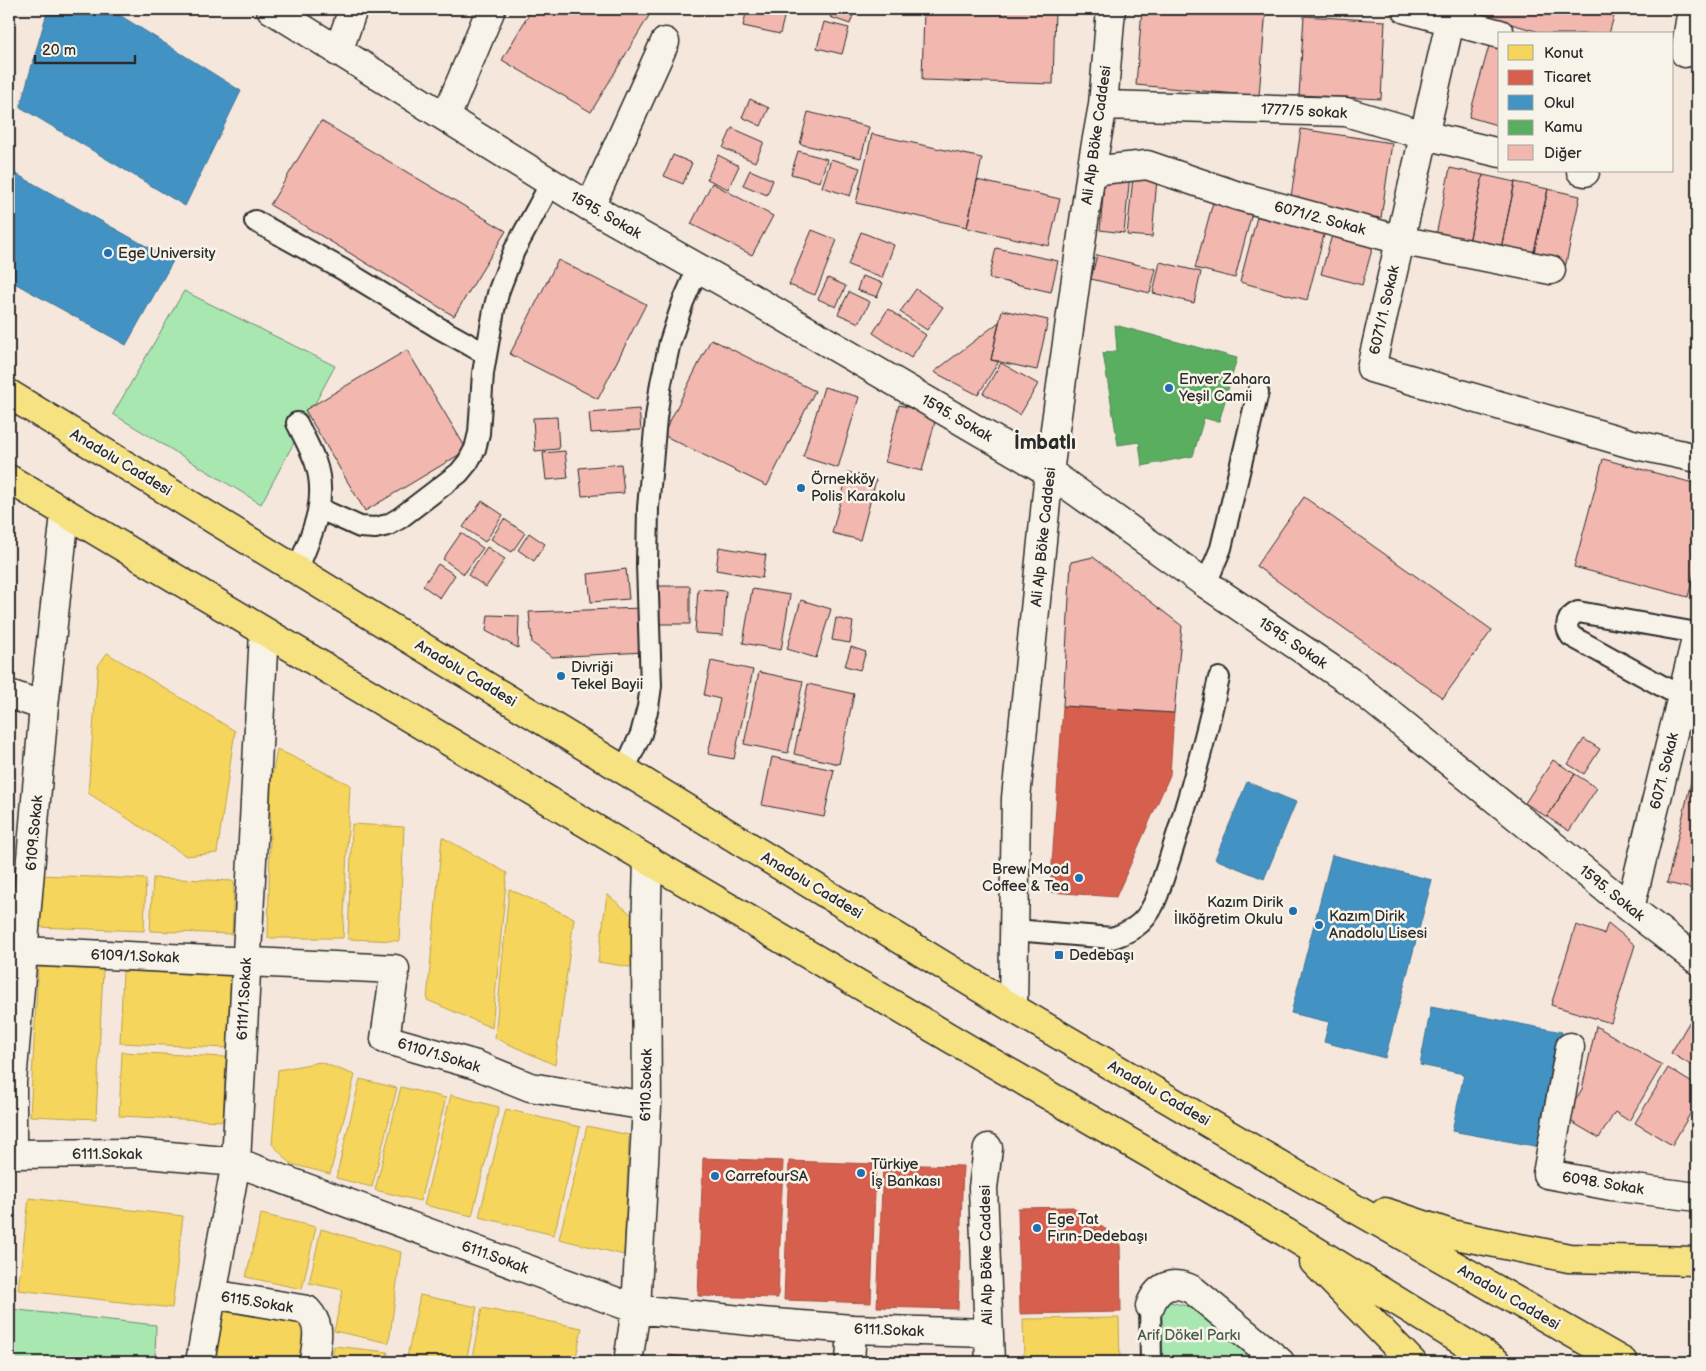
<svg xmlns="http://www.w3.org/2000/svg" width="1706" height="1371" viewBox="0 0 1706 1371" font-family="'Balsamiq Sans',sans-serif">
<rect width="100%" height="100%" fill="#f6e7dd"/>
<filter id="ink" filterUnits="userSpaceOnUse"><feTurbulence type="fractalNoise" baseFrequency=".02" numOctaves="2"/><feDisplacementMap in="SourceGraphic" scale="10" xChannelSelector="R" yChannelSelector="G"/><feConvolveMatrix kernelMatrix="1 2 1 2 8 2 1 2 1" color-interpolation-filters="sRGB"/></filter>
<g filter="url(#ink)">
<!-- green -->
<path fill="#a8e8b0" stroke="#6a8a6e" d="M 184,291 L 335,366 L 261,504 L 113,414 Z
M 1161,1300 L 1200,1309 L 1261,1362 L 1163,1362 Z
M 9,1309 L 156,1325 L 155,1362 L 9,1362 Z"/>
<!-- homes -->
<path fill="#f6d55c" stroke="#b9a24d" d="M 107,653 L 235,731 L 217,853 L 186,856 L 88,793 L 98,666 Z
M 277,749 L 350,785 L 343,938 L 268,938 L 271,782 Z
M 352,824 L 404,827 L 399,941 L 348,939 Z
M 442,837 L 507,873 L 492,1028 L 427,1000 Z
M 39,875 L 146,879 L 144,931 L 37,927 Z
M 153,878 L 234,881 L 232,934 L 150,931 Z
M 509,889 L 574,918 L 555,1065 L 495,1038 Z
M 607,894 L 639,921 L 636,968 L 598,962 Z
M 38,967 L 103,970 L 96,1119 L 30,1116 Z
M 123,971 L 231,976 L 227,1048 L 120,1043 Z
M 122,1052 L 226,1057 L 223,1121 L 119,1116 Z
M 320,1062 L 355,1075 L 330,1174 L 291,1164 L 272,1144 L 278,1070 Z
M 360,1079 L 397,1088 L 372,1187 L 336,1178 Z
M 401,1087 L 446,1098 L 420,1201 L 375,1190 Z
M 451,1095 L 499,1107 L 472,1216 L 424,1205 Z
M 506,1109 L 580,1127 L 554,1235 L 479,1217 Z
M 587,1126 L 629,1135 L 624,1255 L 559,1239 Z
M 29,1198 L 183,1216 L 172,1308 L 18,1290 Z
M 261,1214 L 316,1227 L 302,1289 L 246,1277 Z
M 321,1229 L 401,1252 L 389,1343 L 334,1331 L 343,1290 L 309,1283 Z
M 420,1295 L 477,1307 L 466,1362 L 406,1362 Z
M 221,1305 L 303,1318 L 301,1362 L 216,1362 Z
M 482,1308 L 582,1328 L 575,1362 L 471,1362 Z
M 1119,1318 L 1120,1362 L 1024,1362 L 1023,1319 Z
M 334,1346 L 388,1352 L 386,1362 L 332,1362 Z"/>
<!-- shops -->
<path fill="#d6604d" stroke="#a35043" d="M 1063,706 L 1174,713 L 1170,775 L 1116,897 L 1050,892 Z
M 703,1158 L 783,1161 L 778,1298 L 698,1296 Z
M 789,1161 L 876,1164 L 871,1303 L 784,1300 Z
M 883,1164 L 963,1166 L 958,1309 L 877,1307 Z
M 1073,1207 L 1120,1239 L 1121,1312 L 1020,1314 L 1018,1208 Z
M 669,1355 L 733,1362 L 668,1362 Z"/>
<!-- schools -->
<path fill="#4393c3" stroke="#3c7495" d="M 48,9 L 110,9 L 241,91 L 185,206 L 20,107 Z
M 9,170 L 173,261 L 126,345 L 9,280 Z
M 1247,782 L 1296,802 L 1264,879 L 1215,859 Z
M 1332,855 L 1432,880 L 1385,1058 L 1324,1042 L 1329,1022 L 1291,1013 Z
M 1431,1007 L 1562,1032 L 1540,1147 L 1452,1131 L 1464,1074 L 1420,1065 Z"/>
<!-- public -->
<path fill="#5aae61" stroke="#4c8751" d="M 1115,325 L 1237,358 L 1219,422 L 1204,418 L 1193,456 L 1142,466 L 1139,442 L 1118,445 L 1103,353 L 1117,351 Z"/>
<!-- building -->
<path fill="#f2b7af" stroke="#2b2b2b" d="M 532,9 L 653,9 L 591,112 L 502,60 Z
M 747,9 L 786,9 L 780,34 L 743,26 Z
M 833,9 L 855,9 L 850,24 L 830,17 Z
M 924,9 L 1055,9 L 1053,84 L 922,80 Z
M 1142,9 L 1266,9 L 1259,96 L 1136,85 Z
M 1478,9 L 1616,9 L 1609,34 L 1546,34 L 1477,14 Z
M 1304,16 L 1385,21 L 1381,99 L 1299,95 Z
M 824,22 L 849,28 L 842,54 L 817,48 Z
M 1489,46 L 1500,49 L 1500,126 L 1469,117 Z
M 750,99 L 769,108 L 761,126 L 742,117 Z
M 808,112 L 869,127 L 861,158 L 800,144 Z
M 321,121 L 506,231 L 454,316 L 270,205 Z
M 732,128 L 764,142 L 755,162 L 723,148 Z
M 1301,129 L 1392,143 L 1381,218 L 1290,204 Z
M 872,134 L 982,158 L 967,227 L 856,203 Z
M 798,151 L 827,159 L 820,182 L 791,174 Z
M 673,155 L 692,163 L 683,184 L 664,176 Z
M 718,155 L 739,166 L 728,189 L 707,179 Z
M 831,159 L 860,168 L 850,196 L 822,187 Z
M 1450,168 L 1483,175 L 1468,247 L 1435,240 Z
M 750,170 L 773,180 L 767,195 L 743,185 Z
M 1105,173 L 1130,175 L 1124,233 L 1100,230 Z
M 1483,175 L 1515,182 L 1500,253 L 1468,247 Z
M 1133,177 L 1157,179 L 1152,237 L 1127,235 Z
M 977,180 L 1060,199 L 1049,246 L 967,228 Z
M 1515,182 L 1548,189 L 1532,261 L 1500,253 Z
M 712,183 L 773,216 L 752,255 L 691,224 Z
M 1548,189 L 1580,196 L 1565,268 L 1532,261 Z
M 1215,195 L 1254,205 L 1235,278 L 1195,268 Z
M 1258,213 L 1325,231 L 1307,300 L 1240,282 Z
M 812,230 L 837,240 L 815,295 L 789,285 Z
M 861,232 L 894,245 L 882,278 L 848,265 Z
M 1332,235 L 1373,246 L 1362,285 L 1321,274 Z
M 996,248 L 1058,261 L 1051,292 L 989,278 Z
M 1097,255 L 1156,269 L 1150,293 L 1091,279 Z
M 558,260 L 646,304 L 598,399 L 510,354 Z
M 1160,262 L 1201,272 L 1194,303 L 1153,293 Z
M 862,276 L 883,283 L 877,297 L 857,290 Z
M 828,278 L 846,286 L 836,307 L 818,299 Z
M 916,289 L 943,307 L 927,330 L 900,312 Z
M 849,292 L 870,302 L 859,323 L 838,314 Z
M 888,309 L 926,335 L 911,358 L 873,333 Z
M 1002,310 L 1048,320 L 1037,370 L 991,360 Z
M 999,322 L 991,360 L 999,361 L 978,395 L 934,372 Z
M 711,339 L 815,391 L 767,486 L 663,435 Z
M 407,350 L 467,450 L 365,511 L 305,410 Z
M 1001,363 L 1038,384 L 1020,415 L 983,393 Z
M 824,387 L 859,397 L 838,468 L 803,457 Z
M 899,405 L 937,414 L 922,471 L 885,462 Z
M 639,409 L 641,430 L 591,433 L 589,413 Z
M 557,417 L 559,449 L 535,451 L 533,418 Z
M 565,451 L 568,478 L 546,480 L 543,453 Z
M 1603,459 L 1697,484 L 1697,562 L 1688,597 L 1574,567 Z
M 621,464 L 624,493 L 582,496 L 579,468 Z
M 848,472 L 876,480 L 860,540 L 832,533 Z
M 1304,497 L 1492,630 L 1443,698 L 1256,566 Z
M 482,501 L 503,515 L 485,542 L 463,527 Z
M 504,519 L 525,533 L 512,552 L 491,539 Z
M 461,533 L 483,548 L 464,574 L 443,559 Z
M 529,533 L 545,544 L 534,561 L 518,550 Z
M 487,547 L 505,559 L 486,587 L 468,575 Z
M 719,547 L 766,555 L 762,578 L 716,570 Z
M 1093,557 L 1182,626 L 1174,713 L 1063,706 L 1071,562 Z
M 438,564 L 455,575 L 440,598 L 423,586 Z
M 626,569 L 629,599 L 591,602 L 588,574 Z
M 657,586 L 690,586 L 690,624 L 656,624 Z
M 698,589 L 726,591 L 723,635 L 695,633 Z
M 752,589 L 790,595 L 781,650 L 743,643 Z
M 801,600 L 831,609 L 816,658 L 787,649 Z
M 642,608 L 644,652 L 552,657 L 532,643 L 529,612 Z
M 488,615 L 519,616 L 518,648 L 486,631 Z
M 836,618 L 853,622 L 850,643 L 832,640 Z
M 851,647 L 866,652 L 860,670 L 845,666 Z
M 711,661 L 753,670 L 734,759 L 708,754 L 720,699 L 704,695 Z
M 759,672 L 803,681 L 788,753 L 744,744 Z
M 808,684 L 854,694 L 839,764 L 794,754 Z
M 1584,739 L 1600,749 L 1584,774 L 1568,764 Z
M 772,757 L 834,770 L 824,817 L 762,805 Z
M 1697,757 L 1697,792 L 1689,790 Z
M 1553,760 L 1575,774 L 1547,817 L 1525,803 Z
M 1575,774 L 1597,788 L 1569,831 L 1547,817 Z
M 1689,790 L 1697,792 L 1697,890 L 1667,883 Z
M 1608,923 L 1635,945 L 1611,1023 L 1551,1005 L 1576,925 L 1604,934 Z
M 1697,1009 L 1697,1069 L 1671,1053 Z
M 1596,1026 L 1662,1065 L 1629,1121 L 1615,1112 L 1599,1138 L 1565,1118 L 1582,1089 Z
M 1668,1068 L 1697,1086 L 1697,1102 L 1672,1145 L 1635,1123 Z"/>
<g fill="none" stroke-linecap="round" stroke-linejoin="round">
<!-- service casing -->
<g stroke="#2b2b2b" stroke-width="24">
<path id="service" d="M 255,221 L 342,269 L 439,328 L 486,354
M 297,423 C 303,435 310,448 315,461 C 329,500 312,534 297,570
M 320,509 L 360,527 L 375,528 L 388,525 L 400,518 L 459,473 L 468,462 L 475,449 L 479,433 L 483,373 L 494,310 L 499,290 L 514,251 L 551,183
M 1206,584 L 1221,548 L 1258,392
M 1682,697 L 1571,636 C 1564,626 1567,617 1578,612 L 1697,633
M 624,770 L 641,734 L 648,707 L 651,686 L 647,564 L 648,508 L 656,418 L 661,383 L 670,342 L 683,302 L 698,268
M 1014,930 L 1112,938 C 1137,930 1149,919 1158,894 C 1182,823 1203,751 1219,678
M 1150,1306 L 1151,1362"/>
</g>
<!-- pedestrian casing -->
<g stroke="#2b2b2b" stroke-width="31">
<path id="pedestrian" d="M 850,1362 L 852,1329"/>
</g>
<!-- minor casing -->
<g stroke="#2b2b2b" stroke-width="31">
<path id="minor" d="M 271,9 L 590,207 L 750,297 L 1049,472 L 1206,584 L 1352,683 L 1630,908 L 1697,960
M 1406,9 L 1500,34
M 1453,9 L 1371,368 L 1632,444 L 1697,458
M 338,52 L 353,9
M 1685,53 L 1692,9
M 1103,105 L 1346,112 L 1424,135 L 1500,153
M 446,117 L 491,9
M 1091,171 L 1147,165 L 1238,196 L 1404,241 L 1551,270
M 1581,171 L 1585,172
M 590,207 L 665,42
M 9,694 L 44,706
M 1630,908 L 1697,635
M 24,951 L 395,969 L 385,1039 L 476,1065 L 530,1087 L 647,1106
M 1013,1008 L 1016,798 L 1049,472 L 1091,171 L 1103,105 L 1111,9
M 1570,1047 L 1547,1174 L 1611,1186 L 1697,1197
M 988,1148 L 983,1188 L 990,1362
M 9,1154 L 135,1153 L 236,1162 L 636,1309 L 750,1321 L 852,1329 L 988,1333
M 12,1154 L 12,1082 L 44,706 L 65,514
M 212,1294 L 307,1310 C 323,1327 316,1341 314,1362
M 1150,1306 C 1158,1285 1173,1280 1193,1290 L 1280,1362
M 200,1362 L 236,1162 L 264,632
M 628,1362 L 636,1309 L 647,1106 L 646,935 L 648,860"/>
</g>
<!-- trunk casing -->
<g stroke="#2b2b2b" stroke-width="31">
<path id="trunk" d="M 9,394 L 1013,1008 L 1326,1192 L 1623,1362
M 9,479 L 648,860 L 972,1051 L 1285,1232 L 1496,1362
M 1385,1212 L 1451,1234 L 1569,1258 L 1697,1261
M 1314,1262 L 1412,1362"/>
</g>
<!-- service -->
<use href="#service" stroke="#f7f3e8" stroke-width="20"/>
<!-- pedestrian -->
<use href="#pedestrian" stroke="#f7f3e8" stroke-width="28"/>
<!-- minor -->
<use href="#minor" stroke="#f7f3e8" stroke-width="28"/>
<!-- trunk -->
<use href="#trunk" stroke="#f7e281" stroke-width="28"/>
</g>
</g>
<!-- markers -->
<g fill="#1f6fb2" stroke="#f7f3e8" stroke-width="2">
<circle cx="108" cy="253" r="5"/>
<circle cx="1169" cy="388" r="5"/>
<circle cx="801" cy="488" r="5"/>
<circle cx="561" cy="676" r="5"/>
<circle cx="1079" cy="878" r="5"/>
<circle cx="1293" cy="911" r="5"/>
<circle cx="1319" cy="925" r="5"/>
<rect x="1054" y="950" width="10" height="10" rx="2.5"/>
<circle cx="861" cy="1173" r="5"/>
<circle cx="715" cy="1176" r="5"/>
<circle cx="1037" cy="1228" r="5"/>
</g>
<g text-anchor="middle" stroke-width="5" stroke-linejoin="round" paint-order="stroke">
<!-- street labels -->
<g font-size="15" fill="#2b2b2b" stroke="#f7f3e8">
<text transform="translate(1304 111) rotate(3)" y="5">1777/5 sokak</text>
<text transform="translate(1096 135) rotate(-82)" y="5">Ali Alp Böke Caddesi</text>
<text transform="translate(606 215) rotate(30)" y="5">1595. Sokak</text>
<text transform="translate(1320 218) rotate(15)" y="5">6071/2. Sokak</text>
<text transform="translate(1384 310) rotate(-77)" y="5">6071/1. Sokak</text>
<text transform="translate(957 418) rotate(30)" y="5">1595. Sokak</text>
<text transform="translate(121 462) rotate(31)" y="5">Anadolu Caddesi</text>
<text transform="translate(1043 537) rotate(-84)" y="5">Ali Alp Böke Caddesi</text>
<text transform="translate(1293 643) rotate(34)" y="5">1595. Sokak</text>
<text transform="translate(466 673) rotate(31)" y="5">Anadolu Caddesi</text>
<text transform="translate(1664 771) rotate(-76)" y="5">6071. Sokak</text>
<text transform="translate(34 833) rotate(-85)" y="5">6109.Sokak</text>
<text transform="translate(812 885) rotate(31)" y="5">Anadolu Caddesi</text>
<text transform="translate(1612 893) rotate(39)" y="5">1595. Sokak</text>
<text transform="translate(135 956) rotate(2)" y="5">6109/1.Sokak</text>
<text transform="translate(244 999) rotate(-87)" y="5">6111/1.Sokak</text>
<text transform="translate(439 1055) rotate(17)" y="5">6110/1.Sokak</text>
<text transform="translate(646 1085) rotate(-89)" y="5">6110.Sokak</text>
<text transform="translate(1159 1093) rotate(30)" y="5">Anadolu Caddesi</text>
<text x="107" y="1159">6111.Sokak</text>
<text transform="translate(1603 1183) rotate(9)" y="5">6098. Sokak</text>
<text transform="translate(986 1255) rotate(-91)" y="5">Ali Alp Böke Caddesi</text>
<text transform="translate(495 1257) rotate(20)" y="5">6111.Sokak</text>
<text transform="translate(1509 1297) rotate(30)" y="5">Anadolu Caddesi</text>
<text transform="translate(257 1302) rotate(9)" y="5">6115.Sokak</text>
<text transform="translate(889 1330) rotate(2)" y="5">6111.Sokak</text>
</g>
<!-- poi labels -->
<g font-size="15" fill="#2b2b2b" stroke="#f7f3e8" text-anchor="start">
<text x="118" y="258">Ege University</text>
<text x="1179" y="384">Enver Zahara<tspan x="1179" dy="17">Yeşil Camii</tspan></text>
<text x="811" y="484">Örnekköy<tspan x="811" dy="17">Polis Karakolu</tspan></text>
<text x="571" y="672">Divriği<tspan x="571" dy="17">Tekel Bayii</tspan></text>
<text x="1069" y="874" text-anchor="end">Brew Mood<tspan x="1069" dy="17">Coffee &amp; Tea</tspan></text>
<text x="1283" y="907" text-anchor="end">Kazım Dirik<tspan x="1283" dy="17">İlköğretim Okulu</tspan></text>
<text x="1329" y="921">Kazım Dirik<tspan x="1329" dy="17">Anadolu Lisesi</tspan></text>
<text x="1069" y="960">Dedebaşı</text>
<text x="871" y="1169">Türkiye<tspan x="871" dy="17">İş Bankası</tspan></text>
<text x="725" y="1181">CarrefourSA</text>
<text x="1047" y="1224">Ege Tat<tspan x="1047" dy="17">Fırın-Dedebaşı</tspan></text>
</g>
<!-- park labels -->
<g font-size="15" fill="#4a5a4c" stroke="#f7f3e8">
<text x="1189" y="1340">Arif Dökel Parkı</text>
</g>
<!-- district labels -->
<g font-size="20" font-weight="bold" fill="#2b2b2b" stroke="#f7f3e8">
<text x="1045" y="449">İmbatlı</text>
</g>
</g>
<!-- margin -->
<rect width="1706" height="1371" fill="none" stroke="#f7f3e8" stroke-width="30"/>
<rect x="15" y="15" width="1676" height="1341" fill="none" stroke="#2b2b2b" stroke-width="2" filter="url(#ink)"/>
<!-- legend -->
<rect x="1498" y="32" width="175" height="140" fill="#f7f3e8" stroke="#a5a39c"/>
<rect x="1508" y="45" width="25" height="15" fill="#f6d55c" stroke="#a5a39c"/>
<text x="1544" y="58" font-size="15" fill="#2b2b2b">Konut</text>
<rect x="1508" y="70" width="25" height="15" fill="#d6604d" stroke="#a5a39c"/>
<text x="1544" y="82" font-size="15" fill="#2b2b2b">Ticaret</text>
<rect x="1508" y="95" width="25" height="15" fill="#4393c3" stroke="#a5a39c"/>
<text x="1544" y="108" font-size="15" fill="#2b2b2b">Okul</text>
<rect x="1508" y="120" width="25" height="15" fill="#5aae61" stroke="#a5a39c"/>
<text x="1544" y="132" font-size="15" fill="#2b2b2b">Kamu</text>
<rect x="1508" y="145" width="25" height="15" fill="#f2b7af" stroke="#a5a39c"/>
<text x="1544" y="158" font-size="15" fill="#2b2b2b">Diğer</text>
<!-- scale -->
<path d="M35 55v8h100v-8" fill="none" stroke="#2b2b2b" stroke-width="2.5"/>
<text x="42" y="55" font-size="15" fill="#2b2b2b" stroke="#f7f3e8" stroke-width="4" paint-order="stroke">20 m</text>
</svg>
